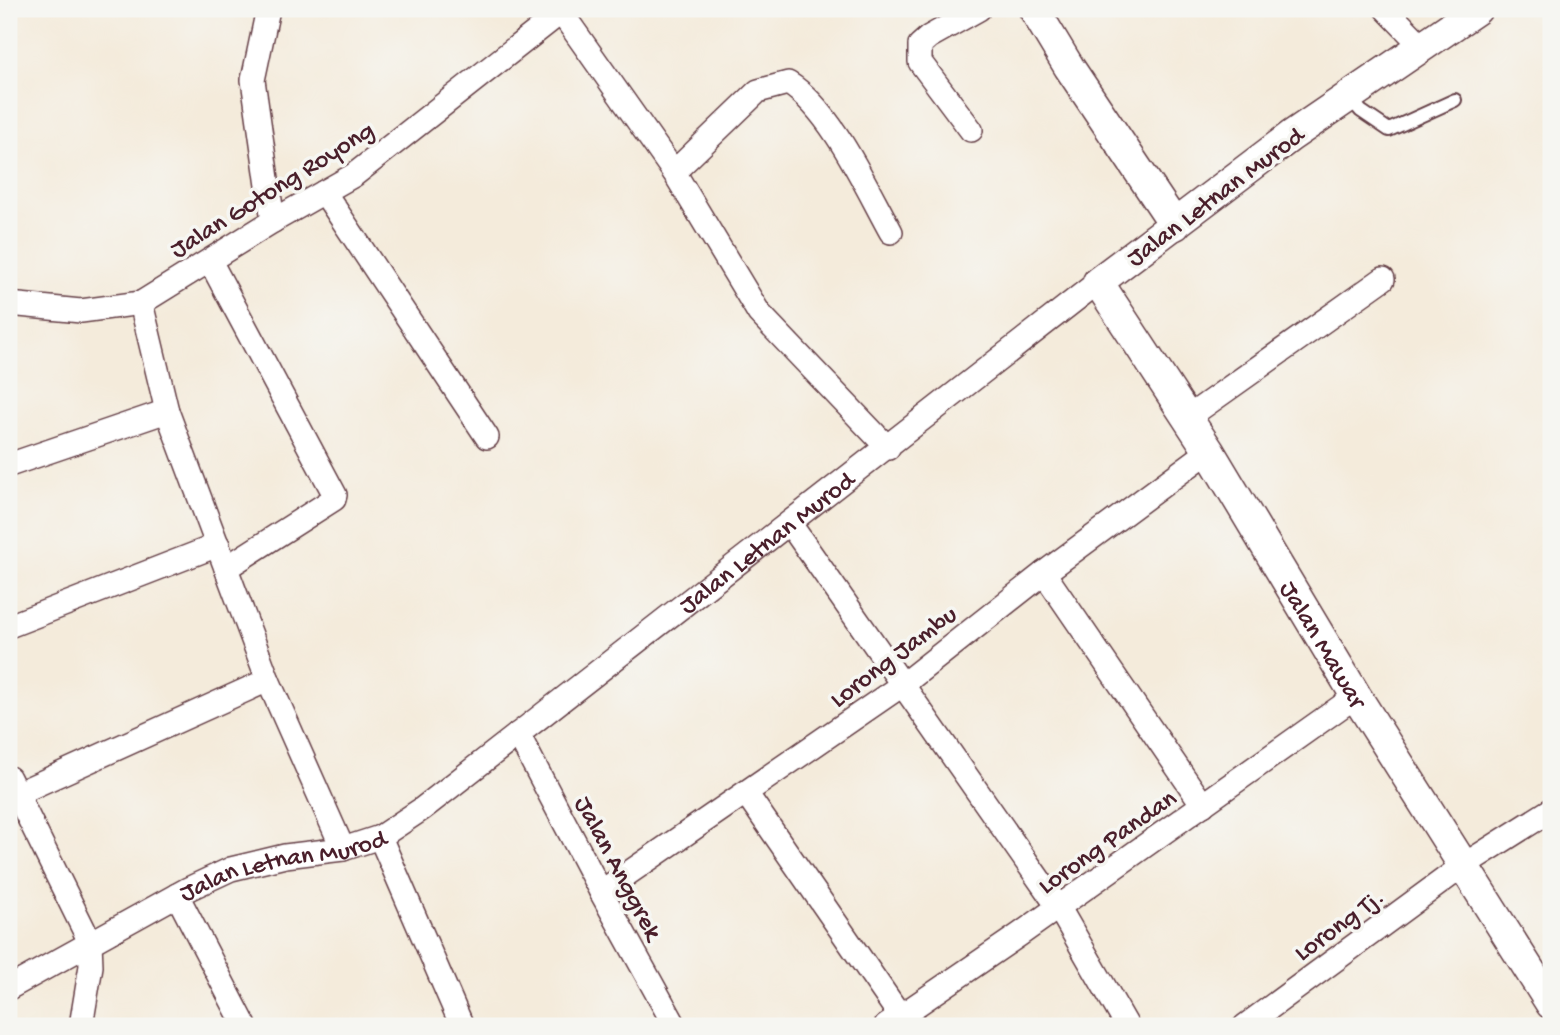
<svg xmlns="http://www.w3.org/2000/svg" width="1560" height="1035" viewBox="0 0 1560 1035" font-family="'Gochi Hand',sans-serif">
<rect width="100%" height="100%" fill="#f6f6f2"/>
<filter id="ink" filterUnits="userSpaceOnUse"><feTurbulence type="fractalNoise" baseFrequency=".0143" numOctaves="2"/><feDisplacementMap in="SourceGraphic" scale="14" xChannelSelector="R" yChannelSelector="G"/><feConvolveMatrix kernelMatrix="1 2 1 2 8 2 1 2 1" color-interpolation-filters="sRGB"/></filter>
<filter id="wash" filterUnits="userSpaceOnUse"><feTurbulence type="fractalNoise" baseFrequency=".00686" numOctaves="4" result="noise"/><feDisplacementMap in="SourceGraphic" scale="28" xChannelSelector="R" yChannelSelector="G"/><feGaussianBlur stdDeviation="1.57" result="paint"/><feColorMatrix in="noise" values="0 0 0 0 0 0 0 0 0 0 0 0 0 0 0 0 0 1.4 0 .05"/><feComposite in="paint" operator="in"/></filter>
<g filter="url(#wash)">
<rect width="100%" height="100%" fill="#f4ebdb"/>
</g>
<g filter="url(#ink)">
<g fill="none" stroke-linecap="round" stroke-linejoin="round">
<!-- service casing -->
<g stroke="#643e45" stroke-width="16">
<path id="service" d="M 1349,97 L 1361,111 L 1389,130 L 1455,100"/>
</g>
<!-- minor casing -->
<g stroke="#643e45" stroke-width="26">
<g id="minor">
<path d="M 268,9 L 253,80 L 273,221"/>
<path d="M 1386,9 L 1422,46"/>
<path d="M 561,12 L 674,172 L 759,313 L 888,448"/>
<path d="M 971,130 L 920,62 L 920,45 L 929,37 L 979,9"/>
<path d="M 674,172 L 758,91 L 788,83 C 831,109 866,187 891,232"/>
<path d="M 324,192 L 487,437"/>
<path d="M 210,261 L 335,495 L 334,499 L 226,568"/>
<path d="M 141,303 L 167,411 L 268,680 L 343,849"/>
<path d="M 9,304 L 81,311 L 141,303 L 273,221 L 354,175 L 565,9"/>
<path d="M 1187,418 L 1383,279"/>
<path d="M 9,465 L 167,411"/>
<path d="M 790,524 L 1059,908 L 1127,1026"/>
<path d="M 1044,573 L 1203,805"/>
<path d="M 9,626 L 218,545"/>
<path d="M 518,734 L 601,892 L 675,1026"/>
<path d="M 9,778 L 90,942 L 91,966 L 81,1026"/>
<path d="M 746,793 L 901,1017"/>
<path d="M 16,794 L 268,680"/>
<path d="M 380,837 L 462,1026"/>
<path d="M 601,892 L 902,685 L 1044,573 L 1209,451"/>
<path d="M 177,895 L 245,1026"/>
<path id="s1" d="M 9,988 L 186,890 L 231,869 L 285,856 L 343,849 L 380,837 L 422,809 L 1098,282"/>
<path d="M 886,1026 L 1019,935 L 1356,696"/>
<path d="M 1245,1026 L 1464,865 L 1551,810"/>
</g>
</g>
<!-- tertiary casing -->
<g stroke="#643e45" stroke-width="33">
<g id="tertiary">
<path d="M 1034,9 L 1069,67 L 1175,225"/>
<path id="s2" d="M 1477,9 L 1291,136 L 1098,282 L 1209,451 L 1356,696 L 1551,1004"/>
</g>
</g>
<!-- service -->
<use href="#service" stroke="#fff" stroke-width="12"/>
<!-- minor -->
<use href="#minor" stroke="#fff" stroke-width="23"/>
<!-- tertiary -->
<use href="#tertiary" stroke="#fff" stroke-width="30"/>
</g>
</g>
<g text-anchor="middle" stroke-width="7" stroke-linejoin="round" paint-order="stroke">
<!-- street labels -->
<g font-size="26" fill="#4a1f2b" stroke="#f6f6f2">
<text transform="translate(271 188) rotate(-32)" y="9">Jalan Gotong Royong</text>
<text transform="translate(1214 195) rotate(-37)" y="9">Jalan Letnan Murod</text>
<text dy="9" stroke="none"><textPath href="#s1" startOffset="891">Jalan Letnan Murod</textPath></text>
<text dy="9" stroke="none"><textPath href="#s2" startOffset="894">Jalan Mawar</textPath></text>
<text transform="translate(892 655) rotate(-37)" y="9">Lorong Jambu</text>
<text transform="translate(1106 840) rotate(-35)" y="9">Lorong Pandan</text>
<text dy="9" stroke="none"><textPath href="#s1" startOffset="303">Jalan Letnan Murod</textPath></text>
<text transform="translate(620 867) rotate(62)" y="9">Jalan Anggrek</text>
<text transform="translate(1338 923) rotate(-36)" y="9">Lorong Tj.</text>
</g>
</g>
<!-- margin -->
<rect width="1560" height="1035" fill="none" stroke="#f6f6f2" stroke-width="35"/>
</svg>
